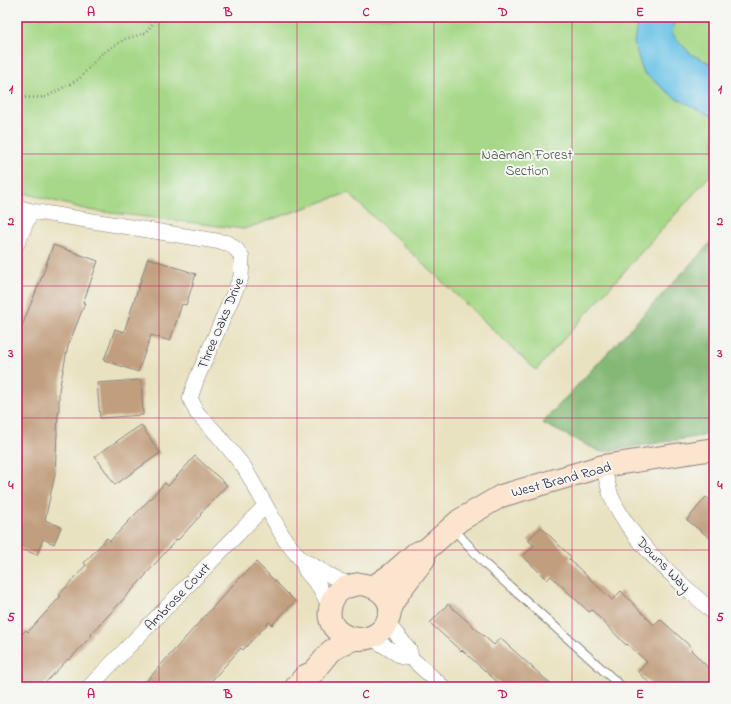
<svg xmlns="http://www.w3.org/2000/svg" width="731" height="704" viewBox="0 0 731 704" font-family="'Indie Flower',sans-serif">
<rect width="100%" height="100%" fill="#f6f6f2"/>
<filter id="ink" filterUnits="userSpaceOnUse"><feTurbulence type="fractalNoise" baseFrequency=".025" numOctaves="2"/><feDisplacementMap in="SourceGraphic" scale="8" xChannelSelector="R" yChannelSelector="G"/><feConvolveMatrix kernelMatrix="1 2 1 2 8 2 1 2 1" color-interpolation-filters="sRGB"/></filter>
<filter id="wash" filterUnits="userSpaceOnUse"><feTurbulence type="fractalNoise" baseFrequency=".012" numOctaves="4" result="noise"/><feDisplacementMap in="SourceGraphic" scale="16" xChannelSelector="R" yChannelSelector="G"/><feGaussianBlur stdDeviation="0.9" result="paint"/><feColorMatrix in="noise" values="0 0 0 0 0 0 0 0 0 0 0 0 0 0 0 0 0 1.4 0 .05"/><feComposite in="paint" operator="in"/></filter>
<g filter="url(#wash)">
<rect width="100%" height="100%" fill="#e9e2c1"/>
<!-- green -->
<path fill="#a6d887" stroke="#647d61" d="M 17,17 L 714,17 L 714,171 L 536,370 L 348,193 L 244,229 L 88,210 L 17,191 Z"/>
<!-- forest -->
<path fill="#84b874" stroke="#536d58" d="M 714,239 L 714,434 L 601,452 L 542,423 Z"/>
<!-- water -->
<path fill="#69c3e7" stroke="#467291" d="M 638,17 L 675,17 L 672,34 L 691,54 L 714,65 L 714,117 L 674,97 L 643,72 L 634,43 Z"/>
<g id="blocks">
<!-- building -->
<path fill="#c19e7e" d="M 53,245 L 98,261 L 83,303 L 85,303 L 68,346 L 59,390 L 59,413 L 58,413 L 55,474 L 45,520 L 61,527 L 54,544 L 43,539 L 37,555 L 17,547 L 17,347 L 21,328 L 41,279 Z
M 148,258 L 196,274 L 186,305 L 182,304 L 170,341 L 151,335 L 138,372 L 104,360 L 115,329 L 124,332 Z
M 141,380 L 143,415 L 100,418 L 97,383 Z
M 141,425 L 160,453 L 115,485 L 95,456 Z
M 195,456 L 227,485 L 200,514 L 201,515 L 178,540 L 177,539 L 146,574 L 146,575 L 91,634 L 92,635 L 69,660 L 68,659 L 41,687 L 17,687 L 17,639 L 26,630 L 28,632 L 61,596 L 59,595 L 86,565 L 84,563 L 107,538 L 110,541 L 165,483 L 168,486 Z
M 706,497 L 714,503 L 714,541 L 687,520 Z
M 541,527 L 571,557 L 569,559 L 612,600 L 621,591 L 654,625 L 660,619 L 692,648 L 691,650 L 714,674 L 714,687 L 654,687 L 638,672 L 647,662 L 627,644 L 626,645 L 592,610 L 589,612 L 551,576 L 547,580 L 523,556 L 534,546 L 528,540 Z
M 256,562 L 295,601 L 272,625 L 269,622 L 243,650 L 241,648 L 206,687 L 141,687 L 232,586 Z
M 448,604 L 494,645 L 500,638 L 554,687 L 503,687 L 462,650 L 461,651 L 430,623 Z"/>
</g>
</g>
<g filter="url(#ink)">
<use href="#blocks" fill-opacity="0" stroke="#86827e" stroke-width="1"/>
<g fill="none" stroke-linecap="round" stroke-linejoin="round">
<!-- lane casing -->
<g stroke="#86827e" stroke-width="10">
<path id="lane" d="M 452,527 L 486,565 L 622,687"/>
</g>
<!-- street casing -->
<g stroke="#86827e" stroke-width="16">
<path id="street" d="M 17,207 L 31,211 L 228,243 L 237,250 L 242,258 L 241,277 L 197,378 L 190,398 L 197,413 L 217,434 L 244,467 L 285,540 L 302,561 L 306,571 L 319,586 L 330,607
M 17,244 L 31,211
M 603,466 C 606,476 608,486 611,496 C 633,545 676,578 714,613
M 302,561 L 311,564 L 335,579 L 352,585
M 387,623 L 409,649 L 411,658
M 370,637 L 402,657 L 411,658 L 443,687
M 89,687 L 265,506"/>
</g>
<!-- secondary casing -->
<g stroke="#86827e" stroke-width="24">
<path id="secondary" d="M 360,584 C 412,592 388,647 352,638 C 343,636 336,631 332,624 C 330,620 329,614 330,609 C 332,592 344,586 360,584 Z
M 373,587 L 392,574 L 416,553 L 426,550 L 460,520 L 501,496 L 603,466 L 714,449
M 390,607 L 401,589 L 424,559
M 296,687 L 305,676 L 314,672 L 331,651 L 342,644 L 354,639"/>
</g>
<!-- path -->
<path stroke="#86827e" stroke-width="2.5" stroke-dasharray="1 3" stroke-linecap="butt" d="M 17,98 L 46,97 L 79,79 L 101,54 L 125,39 L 146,33 L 157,17"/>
<!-- lane -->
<use href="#lane" stroke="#fff" stroke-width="8"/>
<!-- street -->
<use href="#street" stroke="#fff" stroke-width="15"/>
<!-- secondary -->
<use href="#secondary" stroke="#fce5cf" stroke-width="22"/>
</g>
</g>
<!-- grid -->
<path fill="none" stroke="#c2185b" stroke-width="1" stroke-opacity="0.55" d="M 159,17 L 159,687M 297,17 L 297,687M 434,17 L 434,687M 572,17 L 572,687M 17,154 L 714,154M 17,286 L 714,286M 17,418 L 714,418M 17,550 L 714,550"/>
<g text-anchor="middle" stroke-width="4" stroke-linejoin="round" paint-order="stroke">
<!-- park labels -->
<g font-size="14" fill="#4a5952" stroke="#f6f6f2">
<text x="527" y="159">Naaman Forest<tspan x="527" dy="16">Section</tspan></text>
</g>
<!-- street labels -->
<g font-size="14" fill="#22223b" stroke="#f6f6f2">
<text transform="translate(220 323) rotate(-67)" y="5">Three Oaks Drive</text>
<text transform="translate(561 479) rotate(-15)" y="5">West Brand Road</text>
<text transform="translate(664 564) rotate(46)" y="5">Downs Way</text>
<text transform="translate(177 596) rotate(-46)" y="5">Ambrose Court</text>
</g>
</g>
<!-- margin -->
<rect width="731" height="704" fill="none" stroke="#f6f6f2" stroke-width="44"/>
<rect x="22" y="22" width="687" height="660" fill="none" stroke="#c2185b" stroke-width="1.5"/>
<g font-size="13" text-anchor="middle" font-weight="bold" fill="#c2185b">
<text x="91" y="16">A</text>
<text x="228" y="16">B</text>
<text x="366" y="16">C</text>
<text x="503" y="16">D</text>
<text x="640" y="16">E</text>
<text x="11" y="93">1</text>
<text x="720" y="93">1</text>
<text x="11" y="225">2</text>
<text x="720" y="225">2</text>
<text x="11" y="357">3</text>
<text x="720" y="357">3</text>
<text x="11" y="489">4</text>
<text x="720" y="489">4</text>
<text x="11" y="621">5</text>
<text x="720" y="621">5</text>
<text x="91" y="698">A</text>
<text x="228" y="698">B</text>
<text x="366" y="698">C</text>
<text x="503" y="698">D</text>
<text x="640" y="698">E</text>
</g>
</svg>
